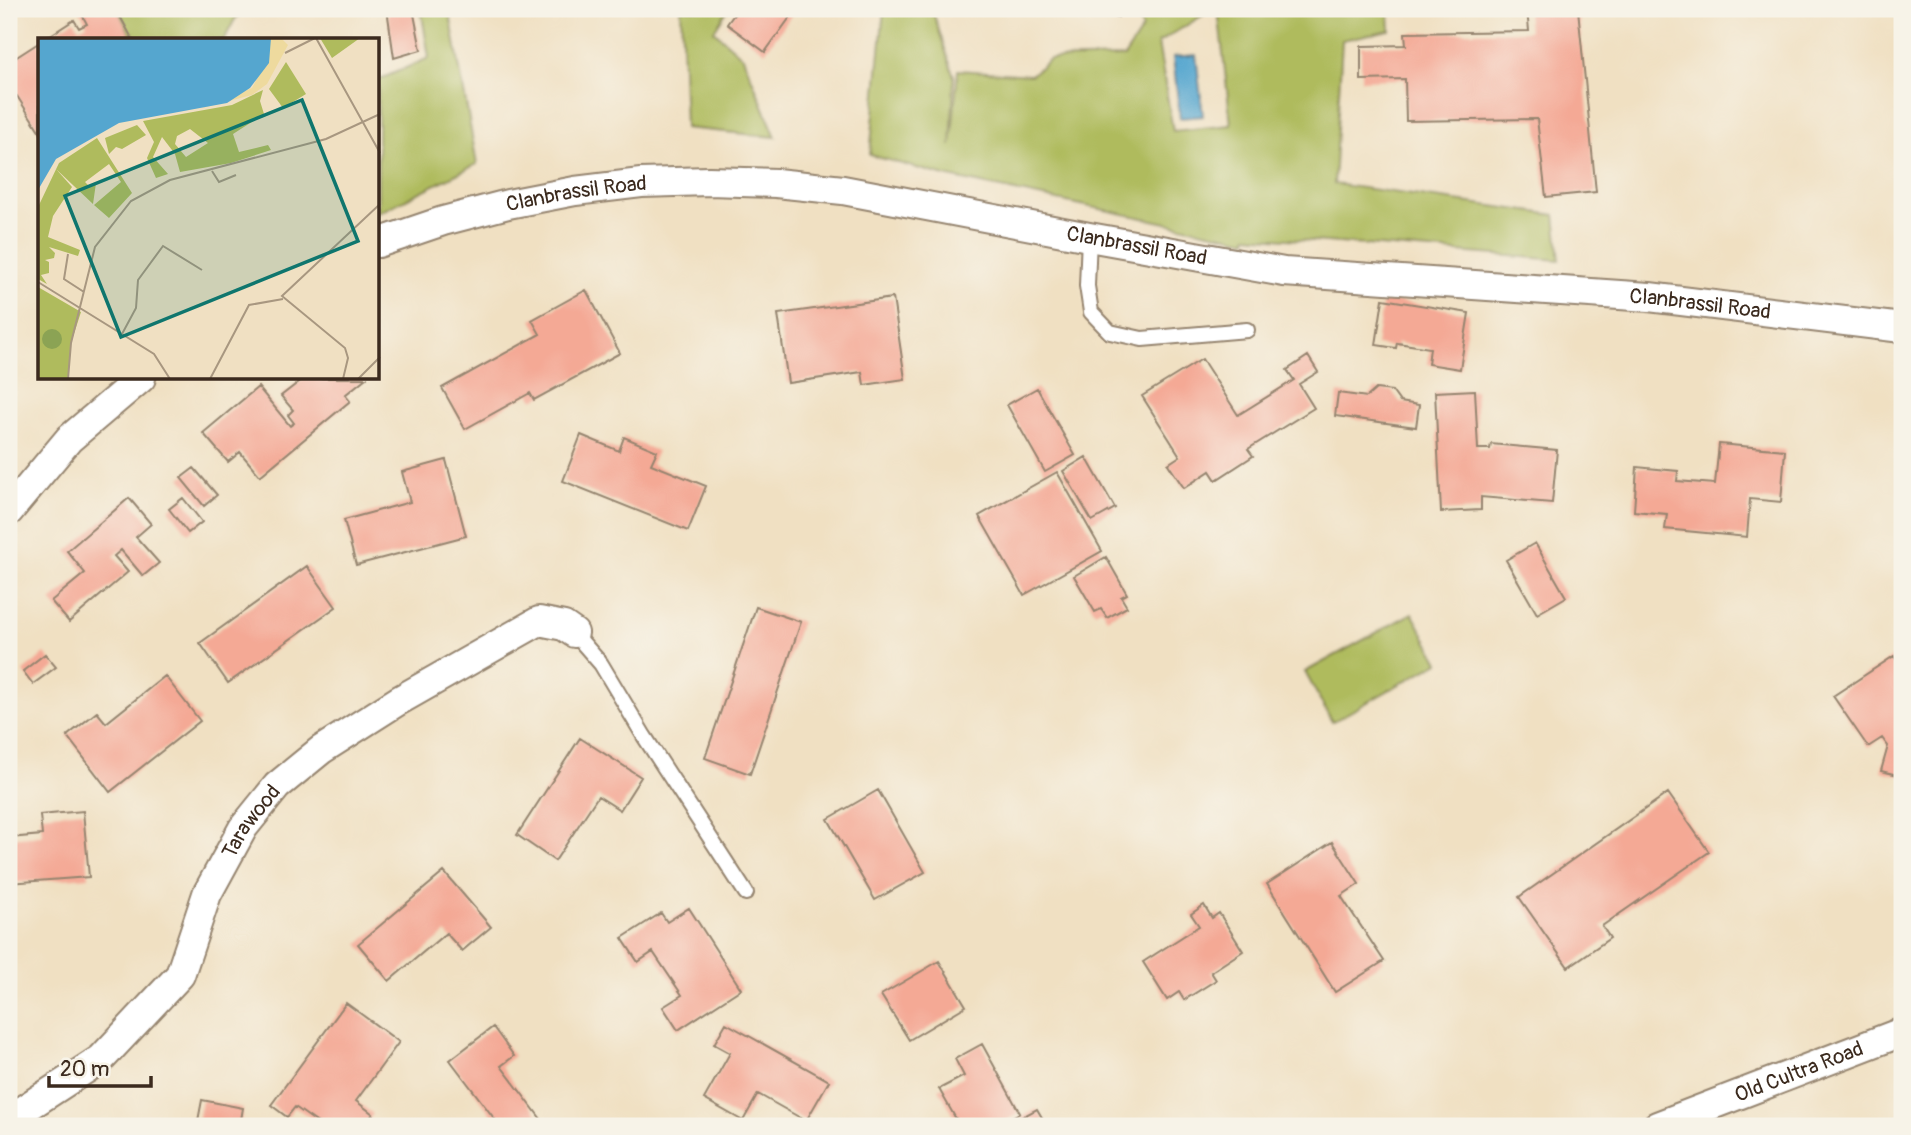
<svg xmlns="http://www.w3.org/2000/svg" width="1911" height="1135" viewBox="0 0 1911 1135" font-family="Pangolin,sans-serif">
<rect width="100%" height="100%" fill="#f7f3e8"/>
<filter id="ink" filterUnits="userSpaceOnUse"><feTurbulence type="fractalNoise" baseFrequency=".0143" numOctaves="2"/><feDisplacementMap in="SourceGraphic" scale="14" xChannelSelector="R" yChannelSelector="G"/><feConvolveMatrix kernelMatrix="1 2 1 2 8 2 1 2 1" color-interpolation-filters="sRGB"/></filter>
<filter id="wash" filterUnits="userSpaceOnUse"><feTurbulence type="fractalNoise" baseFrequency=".00686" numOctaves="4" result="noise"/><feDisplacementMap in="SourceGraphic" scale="28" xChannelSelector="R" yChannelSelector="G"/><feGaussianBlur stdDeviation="1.57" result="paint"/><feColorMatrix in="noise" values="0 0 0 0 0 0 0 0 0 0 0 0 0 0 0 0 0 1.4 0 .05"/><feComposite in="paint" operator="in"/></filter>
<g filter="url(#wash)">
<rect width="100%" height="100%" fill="#f0e0c2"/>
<!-- green -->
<path fill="#afbb5d" stroke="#75723e" stroke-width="2" d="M 118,9 L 201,9 L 202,11 L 245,9 L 235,19 L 224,40 L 133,40 Z
M 421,9 L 449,9 L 477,164 L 378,213 L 378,80 L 429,58 Z
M 681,9 L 728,9 L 714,31 L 743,57 L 776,137 L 685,128 Z
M 884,9 L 932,9 L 954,77 L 951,146 L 958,70 L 1031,75 L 1050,59 L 1124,57 L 1143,28 L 1131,9 L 1213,9 L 1158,43 L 1173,131 L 1231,125 L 1218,9 L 1419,9 L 1389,13 L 1390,30 L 1342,40 L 1334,184 L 1555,215 L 1560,260 L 1247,236 L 1247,240 L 949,177 L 870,155 Z
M 1412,613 L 1439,662 L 1332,722 L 1305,672 Z"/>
<!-- water -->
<path fill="#55a6cf" stroke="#486876" stroke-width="2" d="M 1196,55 L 1203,116 L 1180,118 L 1173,57 Z"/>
<g id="blocks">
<!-- building -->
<path fill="#f4a995" d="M 79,9 L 116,9 L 133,40 L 43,40 L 74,20 L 79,28 L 87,24 Z
M 387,9 L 413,9 L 421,50 L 394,58 Z
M 738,9 L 796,9 L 765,52 L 727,24 Z
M 1092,9 L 1121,9 L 1118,17 Z
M 1527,9 L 1578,9 L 1596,192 L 1546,197 L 1537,119 L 1406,121 L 1405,79 L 1361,80 L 1361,46 L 1406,45 L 1405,33 L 1529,31 Z
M 40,42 L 40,132 L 17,96 L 9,101 L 9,62 Z
M 586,290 L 620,353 L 534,400 L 530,393 L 465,429 L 442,388 L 540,334 L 532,320 Z
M 893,298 L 905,379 L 864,385 L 862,372 L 788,383 L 778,314 Z
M 1383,299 L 1469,313 L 1460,369 L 1428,364 L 1430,348 L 1397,343 L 1396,348 L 1376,345 Z
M 1308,356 L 1318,372 L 1299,384 L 1314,408 L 1248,449 L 1253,456 L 1216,480 L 1210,471 L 1184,488 L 1168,464 L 1180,456 L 1142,396 L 1202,359 L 1238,415 L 1294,380 L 1287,370 Z
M 304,378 L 366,378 L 345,395 L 350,401 L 260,476 L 240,452 L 228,462 L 203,433 L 258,387 L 290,426 L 294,423 L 288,415 L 293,410 L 281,396 Z
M 1037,388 L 1075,455 L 1045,472 L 1007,405 Z
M 1376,389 L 1392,391 L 1400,402 L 1419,405 L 1416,427 L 1335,416 L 1338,393 L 1367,397 Z
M 1475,390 L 1478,449 L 1490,449 L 1491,444 L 1557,450 L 1552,503 L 1481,497 L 1481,510 L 1441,512 L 1435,392 Z
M 581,435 L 619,451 L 624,437 L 657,451 L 651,464 L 706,486 L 688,531 L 563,481 Z
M 1719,444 L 1785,450 L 1781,502 L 1750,499 L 1747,537 L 1665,529 L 1667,514 L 1634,511 L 1637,467 L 1678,471 L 1677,481 L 1715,484 Z
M 1086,457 L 1115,508 L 1092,521 L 1063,471 Z
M 446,460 L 466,536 L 356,565 L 344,520 L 410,502 L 402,472 Z
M 194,468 L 217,495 L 204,506 L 181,478 Z
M 1057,472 L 1102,551 L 1024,595 L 979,516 Z
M 129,498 L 151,524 L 136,537 L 159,563 L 143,576 L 121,550 L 114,556 L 128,572 L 69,622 L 51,601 L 85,573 L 67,551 Z
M 183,498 L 202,522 L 188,533 L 169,509 Z
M 1535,543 L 1566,597 L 1537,614 L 1506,560 Z
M 1106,557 L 1127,594 L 1121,597 L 1127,607 L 1107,618 L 1101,609 L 1095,612 L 1074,576 Z
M 307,566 L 336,607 L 228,683 L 200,643 Z
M 756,607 L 801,622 L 750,774 L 705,758 Z
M 45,654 L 56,667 L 33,684 L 23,671 Z
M 1894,656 L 1902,668 L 1902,776 L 1881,771 L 1888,746 L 1882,738 L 1868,747 L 1833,696 Z
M 165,676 L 200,721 L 110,792 L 67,736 L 97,712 L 106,723 Z
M 580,738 L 641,777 L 620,810 L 598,796 L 555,861 L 517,835 Z
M 878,790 L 925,872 L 875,900 L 828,819 Z
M 1668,793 L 1709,852 L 1602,926 L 1610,938 L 1568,967 L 1519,897 Z
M 83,811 L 89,877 L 9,883 L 9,838 L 42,835 L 40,815 Z
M 1332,842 L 1359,884 L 1341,896 L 1384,961 L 1335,992 L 1267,884 Z
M 444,872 L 491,927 L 462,951 L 446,933 L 389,981 L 358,944 Z
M 1204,905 L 1212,918 L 1219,913 L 1243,951 L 1211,972 L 1216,980 L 1184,1000 L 1179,992 L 1167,1000 L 1143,962 L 1199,926 L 1191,914 Z
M 689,908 L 741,989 L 678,1030 L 663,1007 L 682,995 L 653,952 L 638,962 L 622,938 L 661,913 L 667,922 Z
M 939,961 L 966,1006 L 909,1040 L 881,995 Z
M 346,1003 L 399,1042 L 356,1101 L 373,1114 L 364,1126 L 322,1126 L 295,1107 L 287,1117 L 271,1105 Z
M 726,1023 L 829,1081 L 806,1121 L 758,1094 L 743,1121 L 704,1099 L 730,1053 L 714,1044 Z
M 493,1027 L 514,1056 L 501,1066 L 544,1123 L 540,1126 L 500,1126 L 450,1060 Z
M 982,1044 L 1020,1113 L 996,1126 L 960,1126 L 939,1089 L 964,1076 L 955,1059 Z
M 202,1100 L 243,1108 L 240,1126 L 197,1126 Z
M 1037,1109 L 1047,1126 L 1005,1126 Z"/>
</g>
</g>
<g filter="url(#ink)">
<use href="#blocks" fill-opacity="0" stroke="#968570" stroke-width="2"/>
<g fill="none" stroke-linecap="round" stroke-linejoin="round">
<!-- service casing -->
<g stroke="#968570" stroke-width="18">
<path id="service" d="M 1089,237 L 1087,286 L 1091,312 L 1110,332 L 1142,339 L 1247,330
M 574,633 L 601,664 L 644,736 L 746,893"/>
</g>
<!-- minor casing -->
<g stroke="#968570" stroke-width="32">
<g id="minor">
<path id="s1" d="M 378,243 L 443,221 L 508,204 L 575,191 L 641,183 L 709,181 L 776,183 L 843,190 L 1089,237 L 1284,272 L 1649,297 L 1902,328"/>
<path d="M 9,511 L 69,439 L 141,378"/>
<path id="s2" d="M 12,1117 L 101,1059 L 180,975 L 207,894 L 243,828 L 277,786 L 321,750 L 398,701 L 539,621 L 564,626 L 574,633"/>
<path id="s3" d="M 1657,1126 L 1902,1032"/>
</g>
</g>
<!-- service -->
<use href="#service" stroke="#fff" stroke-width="14"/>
<!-- minor -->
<use href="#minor" stroke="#fff" stroke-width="28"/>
</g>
</g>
<g text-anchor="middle" stroke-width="5" stroke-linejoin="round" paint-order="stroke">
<!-- street labels -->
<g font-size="21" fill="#3b2a1e" stroke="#f7f3e8">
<text dy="7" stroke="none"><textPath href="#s1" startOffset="205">Clanbrassil Road</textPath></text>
<text dy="7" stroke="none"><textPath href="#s1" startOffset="772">Clanbrassil Road</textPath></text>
<text dy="7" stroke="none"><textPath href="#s1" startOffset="1339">Clanbrassil Road</textPath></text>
<text dy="7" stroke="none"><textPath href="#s2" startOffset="392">Tarawood</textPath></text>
<text dy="7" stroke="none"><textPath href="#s3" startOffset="152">Old Cultra Road</textPath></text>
</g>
</g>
<!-- overview -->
<g transform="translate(38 38)">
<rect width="341" height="341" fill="#f0e0c2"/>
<path d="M 282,0 L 322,0 L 294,20 ZM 248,24 L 268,56 L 245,70 L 231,51 ZM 225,52 L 222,63 L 226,76 L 195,96 L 201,114 L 230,107 L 233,112 L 193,125 L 142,134 L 137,116 L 124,99 L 115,119 L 130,136 L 118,140 L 109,120 L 116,104 L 105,83 L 194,67 ZM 152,91 L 170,105 L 148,119 L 137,106 L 139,98 ZM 99,87 L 108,97 L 84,111 L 78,109 L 71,116 L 67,100 ZM 59,100 L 94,155 L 71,180 L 56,167 L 83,144 L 71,126 L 47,144 L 52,149 L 58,145 L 55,166 L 18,131 L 34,149 L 15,178 L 10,199 L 42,212 L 40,218 L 11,209 L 17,215 L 16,220 L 7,222 L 11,224 L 11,235 L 3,237 L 9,246 L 0,241 L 1,167 L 21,125 ZM 0,249 L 43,274 L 33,305 L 30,341 L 0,341 Z" fill="#afbb5d" fill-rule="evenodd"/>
<path d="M4 301a10 10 0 1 1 20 0a10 10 0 1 1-20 0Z" fill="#8ba354"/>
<path d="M 226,0 L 243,0 L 250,7 L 229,46 L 214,57 L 164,70 L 214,50 L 223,33 Z" fill="#eeda9e"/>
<path d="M 0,0 L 233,0 L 231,25 L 212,50 L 189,65 L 81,85 L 18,121 L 0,152 Z" fill="#55a6cf"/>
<path fill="none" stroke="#a89780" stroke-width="2" d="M 278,0 L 342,115M 247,15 L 277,0M 174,133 L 181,144 L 198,137M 30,216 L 26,241 L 46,254M 0,244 L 116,316 L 132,341M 84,296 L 98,270 L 100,242 L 125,208 L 164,232M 30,341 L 33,305 L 57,209 L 93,163 L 132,142 L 288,101 L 342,76M 172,341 L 211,267 L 245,261M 305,341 L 310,320 L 307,310 L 244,258 L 342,166M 320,341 L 342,319"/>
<path fill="#0f766e" fill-opacity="0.15" stroke="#0f766e" stroke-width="3.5" d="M 264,62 L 320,203 L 83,299 L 27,158 Z"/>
<rect width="341" height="341" fill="none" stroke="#3b2a1e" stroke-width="3.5"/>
</g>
<!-- margin -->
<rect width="1911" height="1135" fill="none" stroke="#f7f3e8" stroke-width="35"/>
<!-- scale -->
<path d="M49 1076v10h102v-10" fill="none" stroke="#3b2a1e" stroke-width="3.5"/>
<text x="60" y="1076" font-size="21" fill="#3b2a1e" stroke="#f7f3e8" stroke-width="5" paint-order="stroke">20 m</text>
</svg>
